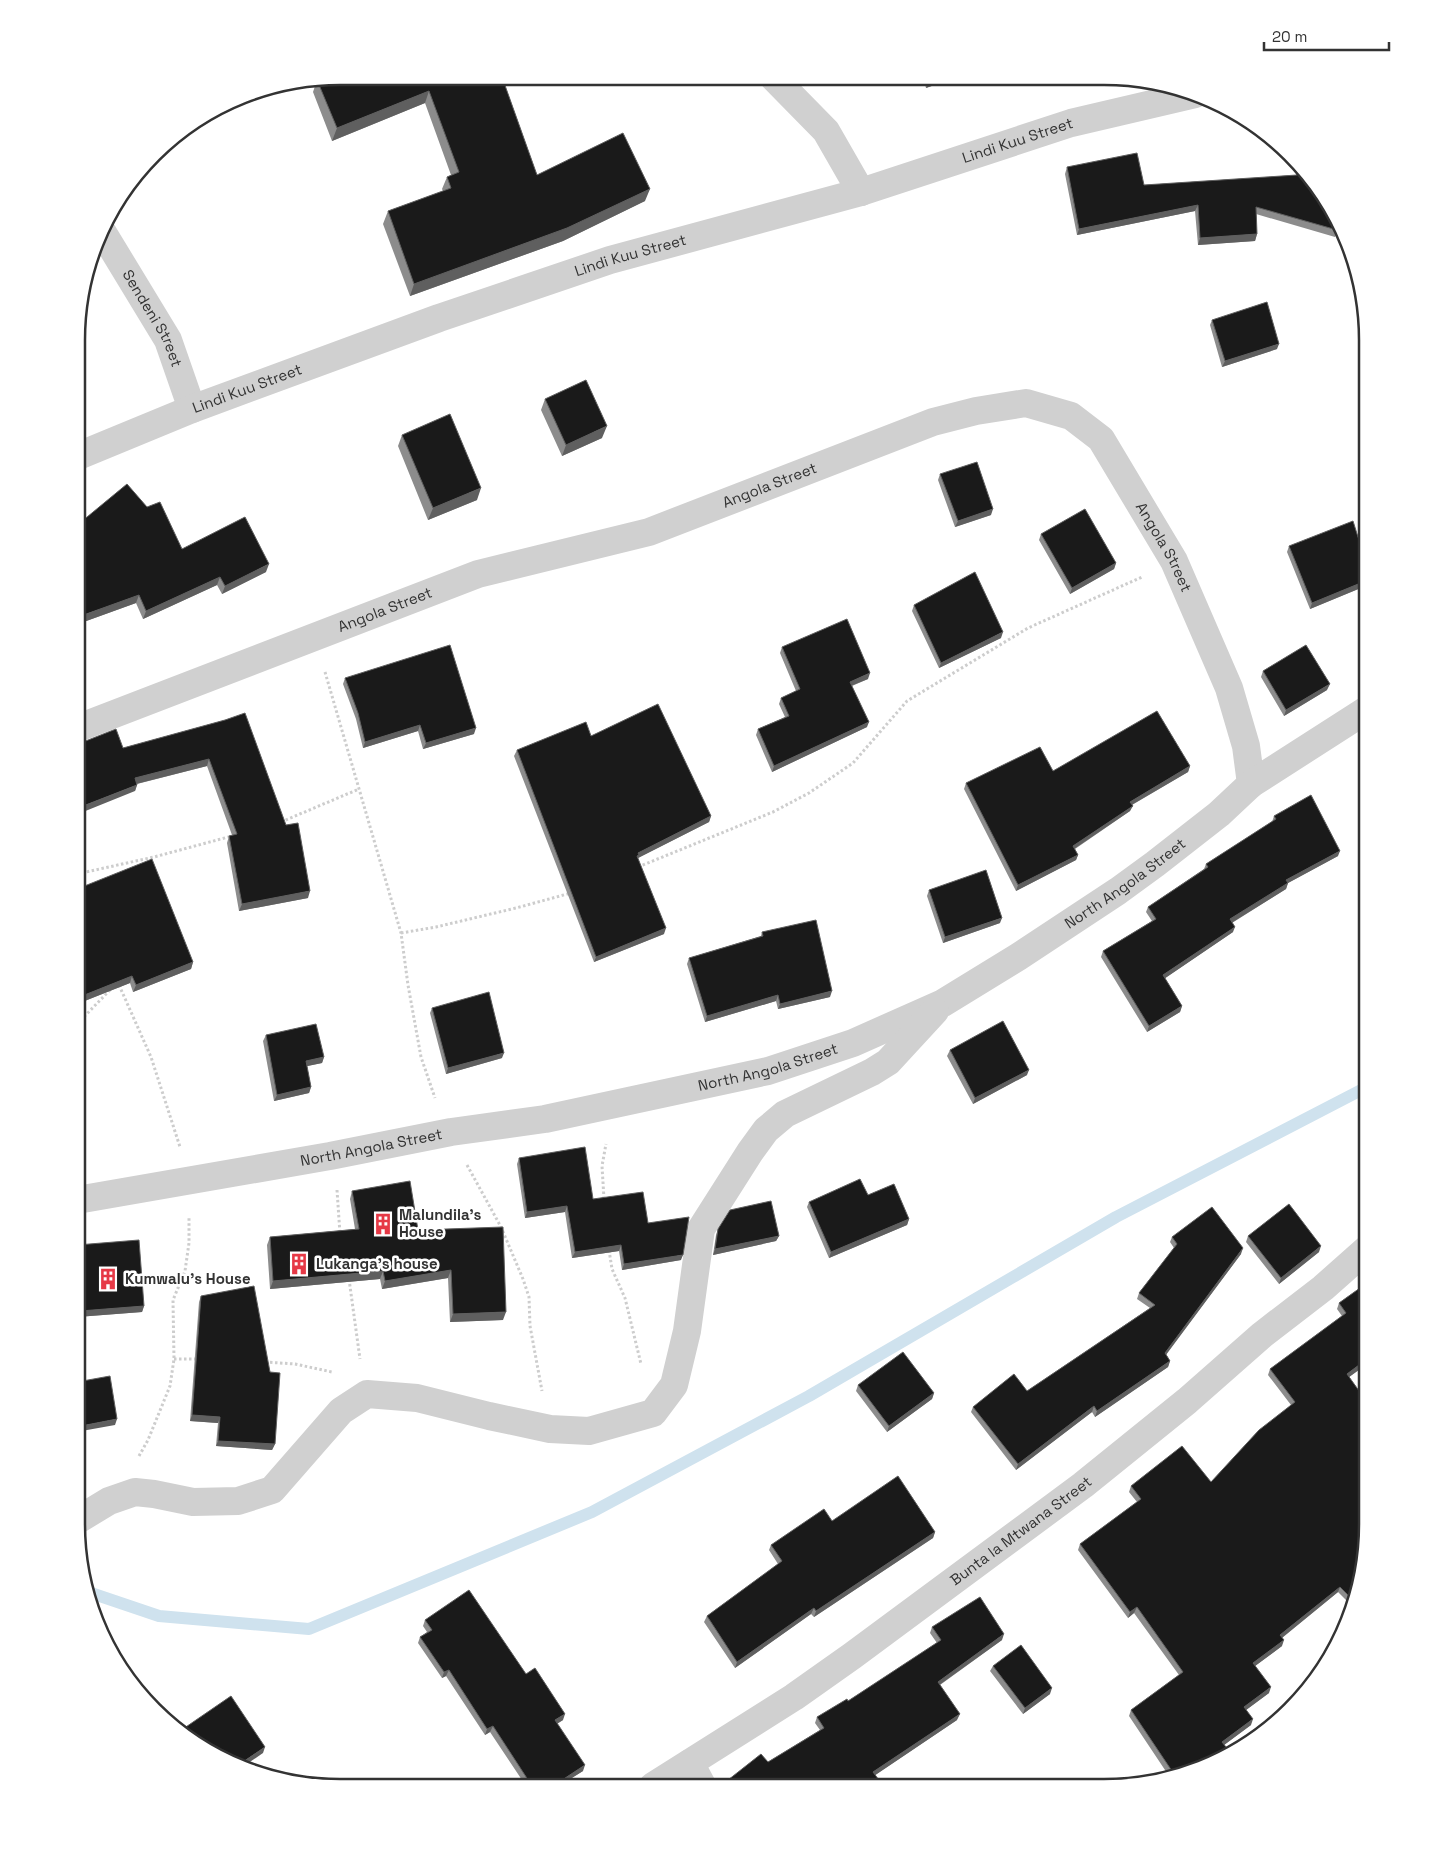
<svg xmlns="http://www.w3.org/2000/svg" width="1444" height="1864" viewBox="0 0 1444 1864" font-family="'Space Grotesk',sans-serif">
<rect width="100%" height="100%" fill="#fff"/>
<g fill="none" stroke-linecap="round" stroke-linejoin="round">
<!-- stream -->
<path stroke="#cfe2ee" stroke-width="12" d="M 85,1591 L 159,1616 L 309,1629 L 592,1512 L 809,1396 L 1116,1217 L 1367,1087"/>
<!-- path -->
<path stroke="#cdcdcd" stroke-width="3" stroke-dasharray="2.5 2.5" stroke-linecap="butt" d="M 325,672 L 401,933 L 408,985 L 421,1057 L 435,1098
M 281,822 L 359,789
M 638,867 L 773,812 L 809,793 L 853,763 L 907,701 L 1028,628 L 1142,577
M 77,874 L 154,857 L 232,836
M 401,933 L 436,927 L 516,908 L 571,893
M 119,985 L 151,1057 L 180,1147
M 77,1024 L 110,990
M 467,1165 L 501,1227 L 523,1279 L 529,1297 L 530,1326 L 542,1391
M 337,1190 L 340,1234
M 604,1199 L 602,1166 L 606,1144
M 609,1250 L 612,1269 L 625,1298 L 641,1364
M 349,1279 L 360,1359
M 174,1359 L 199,1359
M 265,1362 L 295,1364 L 332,1372
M 139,1456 L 148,1440 L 170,1386 L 174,1359 L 173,1300 L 185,1271 L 189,1243 L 189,1217"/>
<!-- minor -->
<g stroke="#d0d0d0" stroke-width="28">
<path d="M 773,77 L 826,131 L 861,192"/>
<path id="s1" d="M 103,233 L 168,340 L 192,409"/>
<path id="s2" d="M 78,456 L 192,409 L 439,318 L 610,260 L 861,192 L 1071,123 L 1195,94"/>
<path id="s3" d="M 78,728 L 478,574 L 649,532 L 933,422 L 976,411 L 1026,403 L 1071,416 L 1101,439 L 1174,561 L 1229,688 L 1246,746 L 1251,784"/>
<path id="s4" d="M 77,1200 L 330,1156 L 451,1132 L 545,1119 L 768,1071 L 853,1043 L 943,1003 L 1018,957 L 1118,891 L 1155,864 L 1219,814 L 1251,784 L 1368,709"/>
<path d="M 76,1521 L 109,1501 L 135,1492 L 154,1494 L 193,1502 L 238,1501 L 272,1490 L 341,1411 L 367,1394 L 417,1398 L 489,1416 L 550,1429 L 589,1431 L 653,1413 L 674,1385 L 687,1331 L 701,1229 L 750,1152 L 766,1130 L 785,1114 L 872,1072 L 888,1062 L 935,1011"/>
<path d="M 690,1763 L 703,1787"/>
<path id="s5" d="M 653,1786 L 794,1697 L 852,1656 L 1083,1485 L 1187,1401 L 1262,1335 L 1323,1288 L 1367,1249"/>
</g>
</g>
<!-- wall -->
<path fill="#8c8c8c" d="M 502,77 L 537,175 L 645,201 L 563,241 L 410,296 L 383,224 L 388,211 L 443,191 L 442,189 L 447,177 L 451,175 L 425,103 L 332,141 L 313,92 L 317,80 Z
M 923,78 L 954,78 L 926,88 Z
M 1300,164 L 1340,223 L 1345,234 L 1336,235 L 1335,237 L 1256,214 L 1257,234 L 1255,241 L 1198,245 L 1195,211 L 1077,235 L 1065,174 L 1067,167 L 1144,185 L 1296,175 Z
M 1212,320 L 1277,349 L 1222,367 L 1210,325 Z
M 545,399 L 602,438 L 562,456 L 541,410 Z
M 402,435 L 477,500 L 428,520 L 398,446 Z
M 940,474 L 991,515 L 955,527 L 938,480 Z
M 1041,534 L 1116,563 L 1114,569 L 1070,594 L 1039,540 Z
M 1289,546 L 1368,569 L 1368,585 L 1310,609 L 1287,552 Z
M 182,549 L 266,572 L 222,594 L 217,585 L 143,619 L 136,603 L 78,624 Z
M 914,605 L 1001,638 L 939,668 L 912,611 Z
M 782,647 L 868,679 L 852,686 L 867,727 L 772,772 L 756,735 L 758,729 L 785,717 L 779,704 L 781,698 L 796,691 L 780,653 Z
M 1263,671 L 1327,690 L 1284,716 L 1261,677 Z
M 345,678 L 474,734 L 423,749 L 418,731 L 363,748 L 356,719 L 343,684 Z
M 225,720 L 308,898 L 239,911 L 227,843 L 229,836 L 232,835 L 207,766 L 137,784 L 137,785 L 135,791 L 123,748 Z
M 591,736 L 711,816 L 709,822 L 638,858 L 664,934 L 594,962 L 514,756 L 517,750 Z
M 1190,766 L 1188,772 L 1132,805 L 1130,811 L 1075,849 L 1078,855 L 1076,860 L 1016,891 L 964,789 L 966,783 L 1053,771 Z
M 1274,816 L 1338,856 L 1288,883 L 1286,889 L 1232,923 L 1233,932 L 1165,978 L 1182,1006 L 1180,1012 L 1147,1032 L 1101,957 L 1103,951 L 1152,921 L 1146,912 L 1148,907 L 1204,869 L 1206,864 L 1272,822 Z
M 77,889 L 193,962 L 191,969 L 133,992 L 130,983 L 77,1004 Z
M 929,890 L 1000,923 L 943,943 L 927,896 Z
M 762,932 L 830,997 L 778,1009 L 776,1001 L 705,1022 L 687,964 L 689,958 L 761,936 Z
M 432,1008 L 502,1058 L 446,1074 L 430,1013 Z
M 266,1035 L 324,1057 L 322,1063 L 307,1066 L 311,1087 L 309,1093 L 274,1101 L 263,1041 Z
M 950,1050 L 1027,1075 L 973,1104 L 947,1056 Z
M 519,1158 L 593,1199 L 648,1223 L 681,1260 L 622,1270 L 619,1251 L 572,1258 L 565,1212 L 525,1218 L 517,1164 Z
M 352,1191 L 418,1230 L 503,1320 L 450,1322 L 448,1278 L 382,1289 L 380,1279 L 270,1289 L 267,1245 L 270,1237 L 355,1229 L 350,1199 Z
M 868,1195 L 909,1219 L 907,1225 L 829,1258 L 807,1207 L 809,1202 Z
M 718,1229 L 779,1236 L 776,1241 L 713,1255 L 716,1235 Z
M 1248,1236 L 1319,1252 L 1279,1284 L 1246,1242 Z
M 1172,1237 L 1241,1254 L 1166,1354 L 1170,1361 L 1168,1367 L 1095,1417 L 1092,1412 L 1016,1470 L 971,1412 L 973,1407 L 1027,1391 L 1150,1308 L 1137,1299 L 1139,1293 L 1174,1248 L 1170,1242 Z
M 77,1245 L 144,1306 L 142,1312 L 77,1317 Z
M 1367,1283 L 1367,1364 L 1349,1377 L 1367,1402 L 1367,1527 L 1360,1533 L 1367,1542 L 1354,1608 L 1338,1592 L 1282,1638 L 1282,1646 L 1255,1666 L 1269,1693 L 1246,1710 L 1251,1725 L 1224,1745 L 1224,1753 L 1210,1765 L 1171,1779 L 1129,1716 L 1131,1710 L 1179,1675 L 1134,1613 L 1128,1618 L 1078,1550 L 1080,1544 L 1137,1502 L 1129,1492 L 1131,1486 L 1211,1482 L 1291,1405 L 1268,1375 L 1270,1369 L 1342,1316 L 1337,1309 L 1339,1303 Z
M 201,1296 L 275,1444 L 272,1450 L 216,1446 L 218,1423 L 190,1421 L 199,1302 Z
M 858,1385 L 934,1393 L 932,1399 L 887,1432 L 856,1391 Z
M 832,1521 L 935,1532 L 933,1538 L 814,1617 L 811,1614 L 735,1668 L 704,1622 L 707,1616 L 778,1564 L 769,1550 L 771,1545 Z
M 425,1620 L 526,1674 L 563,1720 L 557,1724 L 583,1771 L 559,1786 L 526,1786 L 490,1732 L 485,1735 L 446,1676 L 442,1678 L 418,1643 L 420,1637 L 427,1632 L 423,1626 Z
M 932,1627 L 1002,1640 L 940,1685 L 957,1720 L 875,1775 L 884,1787 L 726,1787 L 726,1786 L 728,1780 L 768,1762 L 820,1730 L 815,1723 L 817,1717 L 848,1701 L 937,1643 L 930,1633 Z
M 993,1666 L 1050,1694 L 1023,1714 L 990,1671 Z"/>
<!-- shaded-wall -->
<path fill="#5f5f5f" d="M 930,78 L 954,78 L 926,88 Z
M 263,89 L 263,90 L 254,91 L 255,90 Z
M 429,91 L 425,103 L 332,141 L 337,128 Z
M 650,189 L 645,201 L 563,241 L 410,296 L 414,284 Z
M 1198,205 L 1195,211 L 1077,235 L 1079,229 Z
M 1338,228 L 1342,228 L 1345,234 L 1336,235 Z
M 1257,234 L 1255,241 L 1198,245 L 1200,238 Z
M 1279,344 L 1277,349 L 1222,367 L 1225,361 Z
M 607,426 L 602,438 L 562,456 L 566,445 Z
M 481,488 L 477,500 L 428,520 L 433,508 Z
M 993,509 L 991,515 L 955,527 L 958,521 Z
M 1116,563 L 1114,569 L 1070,594 L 1072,588 Z
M 269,564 L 266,572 L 222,594 L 225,586 Z
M 220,577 L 217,585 L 143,619 L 146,611 Z
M 1368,580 L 1368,585 L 1310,609 L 1312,603 Z
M 139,595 L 136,603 L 78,624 L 78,617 Z
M 1003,632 L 1001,638 L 939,668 L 941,663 Z
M 870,673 L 868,679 L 848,687 L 850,682 Z
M 1330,684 L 1327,690 L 1284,716 L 1286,710 Z
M 869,722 L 867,727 L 772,772 L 774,766 Z
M 420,725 L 418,731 L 363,748 L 365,742 Z
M 476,728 L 474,734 L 423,749 L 426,743 Z
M 209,759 L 207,766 L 132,785 L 135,778 Z
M 1190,766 L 1188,772 L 1128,807 L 1130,802 Z
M 137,785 L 135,791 L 78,814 L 78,808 Z
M 1133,806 L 1130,811 L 1071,851 L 1073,846 Z
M 711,816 L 709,822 L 638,858 L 635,862 L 638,853 Z
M 1340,851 L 1338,856 L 1288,883 L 1286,889 L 1228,925 L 1230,919 L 1286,880 Z
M 1078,855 L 1076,860 L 1016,891 L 1018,885 Z
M 310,891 L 308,898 L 239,911 L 242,904 Z
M 1002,918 L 1000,923 L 943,943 L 945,937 Z
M 1235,927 L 1233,932 L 1161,981 L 1163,975 Z
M 666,928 L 664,934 L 594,962 L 596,957 Z
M 193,962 L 191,969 L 133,992 L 136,985 Z
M 132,976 L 130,983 L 77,1004 L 77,998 Z
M 832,991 L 830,997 L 778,1009 L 780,1004 Z
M 778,995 L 776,1001 L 705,1022 L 707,1016 Z
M 1182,1006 L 1180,1012 L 1147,1032 L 1149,1026 Z
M 504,1053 L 502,1058 L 446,1074 L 448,1068 Z
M 324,1057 L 322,1063 L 303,1067 L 306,1061 Z
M 1029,1070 L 1027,1075 L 973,1104 L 975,1098 Z
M 311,1087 L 309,1093 L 274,1101 L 277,1095 Z
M 567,1206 L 565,1212 L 525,1218 L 527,1212 Z
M 909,1219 L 907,1225 L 829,1258 L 831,1252 Z
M 779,1236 L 776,1241 L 713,1255 L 715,1249 Z
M 621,1245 L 619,1251 L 572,1258 L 575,1252 Z
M 1321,1246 L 1319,1252 L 1279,1284 L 1281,1278 Z
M 1243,1248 L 1241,1254 L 1163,1359 L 1165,1353 Z
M 683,1255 L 681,1260 L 622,1270 L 624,1264 Z
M 451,1270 L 448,1278 L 382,1289 L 385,1281 Z
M 383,1271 L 380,1279 L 270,1289 L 273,1281 Z
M 144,1306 L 142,1312 L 77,1317 L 80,1311 Z
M 506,1312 L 503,1320 L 450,1322 L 453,1314 Z
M 1367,1359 L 1367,1364 L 1345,1380 L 1347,1374 Z
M 1170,1361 L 1168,1367 L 1095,1417 L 1097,1411 Z
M 934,1393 L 932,1399 L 887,1432 L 889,1426 Z
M 1094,1406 L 1092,1412 L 1016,1470 L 1018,1464 Z
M 192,1415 L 220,1417 L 218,1423 L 190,1421 Z
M 117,1419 L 115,1425 L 76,1432 L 76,1427 Z
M 218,1441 L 275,1444 L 272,1450 L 216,1446 Z
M 1367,1523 L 1367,1527 L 1356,1537 L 1358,1531 Z
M 935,1532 L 933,1538 L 814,1617 L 816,1611 Z
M 1340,1587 L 1338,1592 L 1278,1641 L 1280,1635 Z
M 1137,1607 L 1134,1613 L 1128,1618 L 1130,1612 Z
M 814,1608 L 811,1614 L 735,1668 L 737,1662 Z
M 1004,1634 L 1002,1640 L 935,1688 L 938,1682 Z
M 1284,1640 L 1282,1646 L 1251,1669 L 1253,1663 Z
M 449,1670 L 446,1676 L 442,1678 L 444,1672 Z
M 1271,1687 L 1269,1693 L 1242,1713 L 1244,1707 Z
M 1052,1688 L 1050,1694 L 1023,1714 L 1025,1708 Z
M 565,1714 L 563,1720 L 553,1726 L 555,1720 Z
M 960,1714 L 957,1720 L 871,1778 L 873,1772 Z
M 1253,1719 L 1251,1725 L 1220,1748 L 1222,1742 Z
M 493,1726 L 490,1732 L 485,1735 L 487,1729 Z
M 265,1747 L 263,1753 L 241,1768 L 237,1766 Z
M 1226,1747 L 1224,1753 L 1210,1765 L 1201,1768 Z
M 585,1765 L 583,1771 L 559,1786 L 553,1786 Z"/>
<!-- building -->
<path fill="#1a1a1a" stroke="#5f5f5f" d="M 340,76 L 502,77 L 537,175 L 623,133 L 650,189 L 567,228 L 414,284 L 388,211 L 451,188 L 447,177 L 459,172 L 429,91 L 337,128 L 317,80 Z
M 1137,153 L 1144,185 L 1297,175 L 1300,164 L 1302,166 L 1340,223 L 1342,228 L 1338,228 L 1337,230 L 1256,207 L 1257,234 L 1200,238 L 1198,205 L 1079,229 L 1067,167 Z
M 1267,302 L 1279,344 L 1225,361 L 1212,320 Z
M 586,380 L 607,426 L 566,445 L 545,399 Z
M 450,414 L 481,488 L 433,508 L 402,435 Z
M 977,462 L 993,509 L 958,521 L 940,474 Z
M 127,484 L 147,507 L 160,502 L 182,549 L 245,517 L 269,564 L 225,586 L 220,577 L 146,611 L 139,595 L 78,617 L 78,524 L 81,522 Z
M 1085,509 L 1116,563 L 1072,588 L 1041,534 Z
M 1353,521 L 1368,569 L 1368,580 L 1312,603 L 1289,546 Z
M 975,572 L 1003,632 L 941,663 L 914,605 Z
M 847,619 L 870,673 L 850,682 L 869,722 L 774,766 L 758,729 L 789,716 L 781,698 L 800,689 L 782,647 Z
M 450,645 L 476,728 L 426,743 L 420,725 L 365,742 L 358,713 L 345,678 Z
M 1306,645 L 1330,684 L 1286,710 L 1263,671 Z
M 658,704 L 711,816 L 638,853 L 639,855 L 637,856 L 666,928 L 596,957 L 517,750 L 586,722 L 591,736 Z
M 1157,711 L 1190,766 L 1130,802 L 1133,806 L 1073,846 L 1078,855 L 1018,885 L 966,783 L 1040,747 L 1053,771 Z
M 245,713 L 286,825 L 298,823 L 310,891 L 242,904 L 229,836 L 237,834 L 209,759 L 135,778 L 137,785 L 78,808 L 78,744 L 116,729 L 123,748 L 225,720 Z
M 1311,795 L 1340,851 L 1286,880 L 1288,883 L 1230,919 L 1235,927 L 1163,975 L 1182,1006 L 1149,1026 L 1103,951 L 1156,919 L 1148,907 L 1208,867 L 1206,864 L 1276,819 L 1274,816 Z
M 152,859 L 193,962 L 136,985 L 132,976 L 77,998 L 77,889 Z
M 986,870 L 1002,918 L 945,937 L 929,890 Z
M 816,920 L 832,991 L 780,1004 L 778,995 L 707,1016 L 689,958 L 763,936 L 762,932 Z
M 489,992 L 504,1053 L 448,1068 L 432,1008 Z
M 1003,1021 L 1029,1070 L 975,1098 L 950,1050 Z
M 316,1024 L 324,1057 L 306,1061 L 311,1087 L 277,1095 L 266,1035 Z
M 585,1147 L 593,1199 L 643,1192 L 648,1223 L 689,1217 L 683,1255 L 624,1264 L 621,1245 L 575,1252 L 567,1206 L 527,1212 L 519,1158 Z
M 860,1179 L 868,1195 L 894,1184 L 909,1219 L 831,1252 L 809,1202 Z
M 410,1181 L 418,1230 L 503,1227 L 506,1312 L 453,1314 L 451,1270 L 385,1281 L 383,1271 L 273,1281 L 270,1237 L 359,1229 L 352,1191 Z
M 771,1201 L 779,1236 L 715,1249 L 718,1229 L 730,1210 Z
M 1289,1204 L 1321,1246 L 1281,1278 L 1248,1236 Z
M 1212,1207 L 1243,1248 L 1165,1353 L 1170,1361 L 1097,1411 L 1094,1406 L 1018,1464 L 973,1407 L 1014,1374 L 1027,1391 L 1155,1305 L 1139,1293 L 1177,1244 L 1172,1237 Z
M 139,1240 L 144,1306 L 80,1311 L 77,1276 L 77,1245 Z
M 1367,1283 L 1367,1359 L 1347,1374 L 1367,1402 L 1367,1523 L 1358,1531 L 1367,1540 L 1367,1542 L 1355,1602 L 1340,1587 L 1280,1635 L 1284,1640 L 1253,1663 L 1271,1687 L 1244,1707 L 1253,1719 L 1222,1742 L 1226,1747 L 1201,1768 L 1176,1777 L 1131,1710 L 1183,1672 L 1137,1607 L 1130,1612 L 1080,1544 L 1141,1499 L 1131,1486 L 1182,1446 L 1211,1482 L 1259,1430 L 1295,1402 L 1270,1369 L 1346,1313 L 1339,1303 Z
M 254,1286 L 270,1372 L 280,1373 L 275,1444 L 218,1441 L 220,1417 L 192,1415 L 201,1296 Z
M 903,1352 L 934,1393 L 889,1426 L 858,1385 Z
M 110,1376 L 117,1419 L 76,1427 L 77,1382 Z
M 898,1476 L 935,1532 L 816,1611 L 814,1608 L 737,1662 L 707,1616 L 782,1561 L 771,1545 L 824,1509 L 832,1521 Z
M 469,1590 L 526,1674 L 535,1668 L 565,1714 L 555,1720 L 585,1765 L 553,1786 L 532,1786 L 493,1726 L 487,1729 L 449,1670 L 444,1672 L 420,1637 L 432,1630 L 425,1620 Z
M 980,1597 L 1004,1634 L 938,1682 L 960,1714 L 873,1772 L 884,1787 L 733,1787 L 728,1780 L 761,1754 L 768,1762 L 824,1728 L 817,1717 L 847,1699 L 848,1701 L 941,1640 L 932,1627 Z
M 1021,1645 L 1052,1688 L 1025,1708 L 993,1666 Z
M 231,1696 L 265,1747 L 237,1766 L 193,1743 L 180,1731 Z"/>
<!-- icons -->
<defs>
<g id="building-bare" transform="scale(1.725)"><path d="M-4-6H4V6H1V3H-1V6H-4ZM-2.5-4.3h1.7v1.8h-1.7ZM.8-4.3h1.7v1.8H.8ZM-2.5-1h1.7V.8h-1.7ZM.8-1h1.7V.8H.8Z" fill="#e63946" stroke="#fff" stroke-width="2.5" paint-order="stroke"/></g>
</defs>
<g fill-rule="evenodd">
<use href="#building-bare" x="383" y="1224"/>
<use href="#building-bare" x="299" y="1264"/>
<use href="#building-bare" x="108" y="1279"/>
</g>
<g text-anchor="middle" stroke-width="5" stroke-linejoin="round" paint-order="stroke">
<!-- street labels -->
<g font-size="15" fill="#333" stroke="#fff">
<text dy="5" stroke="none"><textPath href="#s2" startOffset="992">Lindi Kuu Street</textPath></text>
<text dy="5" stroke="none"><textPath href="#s2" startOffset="588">Lindi Kuu Street</textPath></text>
<text dy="5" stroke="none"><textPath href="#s1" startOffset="99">Sendeni Street</textPath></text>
<text dy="5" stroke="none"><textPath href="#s2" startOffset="182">Lindi Kuu Street</textPath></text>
<text dy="5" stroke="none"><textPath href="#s3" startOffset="734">Angola Street</textPath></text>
<text dy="5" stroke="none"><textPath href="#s3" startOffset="1214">Angola Street</textPath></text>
<text dy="5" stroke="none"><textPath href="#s3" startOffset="329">Angola Street</textPath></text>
<text dy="5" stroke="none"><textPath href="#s4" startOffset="1109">North Angola Street</textPath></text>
<text dy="5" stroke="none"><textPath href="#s4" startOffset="704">North Angola Street</textPath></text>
<text dy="5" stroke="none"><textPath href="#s4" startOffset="299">North Angola Street</textPath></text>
<text dy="5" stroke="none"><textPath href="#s5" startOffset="448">Bunta la Mtwana Street</textPath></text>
</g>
<!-- poi labels -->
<g font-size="15" font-weight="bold" fill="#333" stroke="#fff" text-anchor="start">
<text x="399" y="1220">Malundila's<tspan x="399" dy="17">House</tspan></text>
<text x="316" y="1269">Lukanga's house</text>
<text x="125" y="1284">Kumwalu's House</text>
</g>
</g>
<!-- crop -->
<path d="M0 0H1444V1864H0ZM340 85H1104A255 255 0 0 1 1359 340V1524A255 255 0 0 1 1104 1779H340A255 255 0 0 1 85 1524V340A255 255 0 0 1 340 85Z" fill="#fff" fill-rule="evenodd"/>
<path fill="none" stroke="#333" stroke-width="2.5" d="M340 85H1104A255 255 0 0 1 1359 340V1524A255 255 0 0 1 1104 1779H340A255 255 0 0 1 85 1524V340A255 255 0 0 1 340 85Z"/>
<!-- scale -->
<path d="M1264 42v8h125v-8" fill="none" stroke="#333333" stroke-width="2.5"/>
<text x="1272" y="42" font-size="15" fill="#333333" stroke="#ffffff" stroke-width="4" paint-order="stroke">20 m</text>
</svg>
